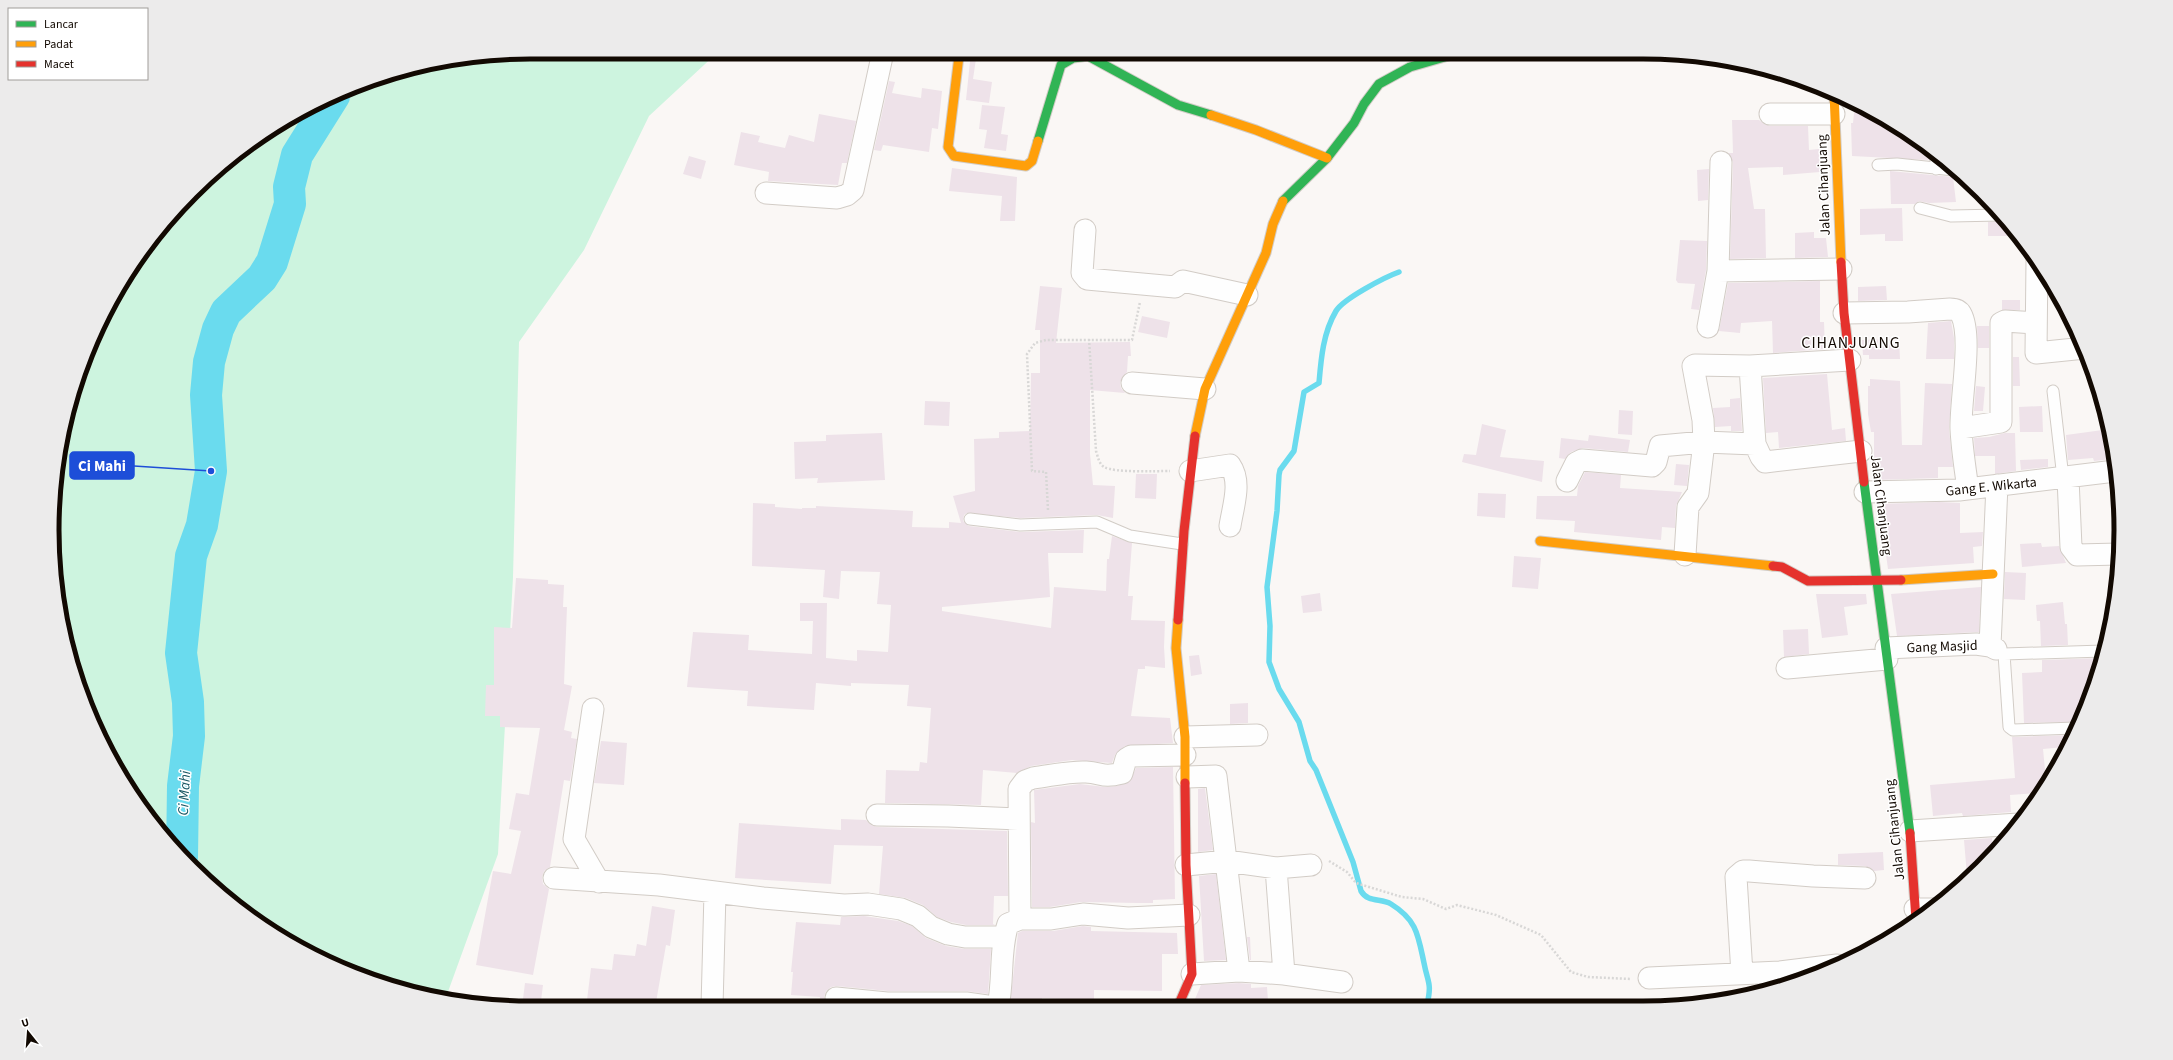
<svg xmlns="http://www.w3.org/2000/svg" width="2173" height="1060" viewBox="0 0 2173 1060" font-family="'Source Sans 3',sans-serif">
<rect width="100%" height="100%" fill="#faf7f5"/>
<!-- green -->
<path fill="#cdf4df" d="M 530,52 L 718,52 L 649,116 L 584,250 L 519,342 L 513,577 L 498,854 L 445,1000 L 347,972 L 264,927 L 192,868 L 151,821 L 101,742 L 77,683 L 56,593 L 52,530 L 61,437 L 88,347 L 132,265 L 171,215 L 239,151 L 291,116 L 376,77 L 437,61 Z"/>
<g fill="none" stroke-linecap="round" stroke-linejoin="round">
<!-- stream -->
<path stroke="#6adbee" stroke-width="5.5" d="M 1399,272 C 1385,277 1343,299 1336,311 C 1323,333 1321,359 1319,383 L 1304,392 L 1294,451 L 1280,470 L 1279,475 L 1277,511 L 1267,587 L 1270,626 L 1269,662 L 1279,689 L 1299,722 L 1310,761 L 1316,770 L 1353,862 L 1361,891 C 1368,903 1381,898 1391,904 C 1417,920 1418,935 1424,963 C 1428,984 1432,982 1427,1005"/>
<!-- river -->
<path stroke="#6adbee" stroke-width="32" d="M 182,857 L 183,786 L 189,736 L 188,702 L 181,653 L 191,556 L 202,525 L 211,471 L 206,395 L 209,362 L 218,329 L 226,312 L 262,278 L 272,262 L 290,204 L 289,187 L 297,155 L 334,96"/>
</g>
<!-- building -->
<path fill="#eee2e9" d="M 971,52 L 977,52 L 973,79 L 992,82 L 989,103 L 966,100 Z
M 889,81 L 895,82 L 892,93 L 921,98 L 922,88 L 942,91 L 938,129 L 932,128 L 929,152 L 883,145 L 881,151 L 874,150 Z
M 1855,104 L 1909,133 L 1931,151 L 1929,160 L 1852,156 L 1851,123 L 1853,123 Z
M 982,105 L 1005,107 L 1001,134 L 1008,135 L 1006,151 L 984,148 L 987,130 L 979,129 Z
M 819,114 L 856,121 L 847,163 L 842,163 L 838,185 L 768,181 L 769,172 L 734,165 L 741,132 L 760,136 L 758,142 L 785,148 L 789,135 L 814,142 Z
M 1732,120 L 1759,120 L 1764,124 L 1770,126 L 1808,126 L 1809,150 L 1819,149 L 1820,172 L 1783,175 L 1783,167 L 1748,168 L 1754,209 L 1765,209 L 1766,258 L 1730,259 L 1733,162 L 1728,153 L 1733,153 Z
M 689,156 L 706,161 L 701,179 L 683,174 Z
M 952,168 L 1017,177 L 1015,221 L 1000,221 L 1002,196 L 949,191 Z
M 1709,169 L 1708,200 L 1698,201 L 1697,170 Z
M 1890,171 L 1953,177 L 1956,202 L 1929,203 L 1919,201 L 1915,204 L 1891,204 Z
M 1902,208 L 1903,241 L 1885,241 L 1885,234 L 1860,235 L 1860,209 Z
M 2004,220 L 2017,236 L 1988,236 L 1988,222 Z
M 1814,232 L 1814,238 L 1826,238 L 1828,257 L 1795,258 L 1795,233 Z
M 1680,240 L 1707,241 L 1706,270 L 1699,310 L 1691,309 L 1695,284 L 1678,283 L 1676,280 Z
M 1820,281 L 1820,322 L 1824,322 L 1825,349 L 1773,353 L 1772,321 L 1741,323 L 1740,333 L 1719,331 L 1728,283 Z
M 1040,286 L 1062,288 L 1056,343 L 1130,342 L 1131,356 L 1128,356 L 1127,372 L 1120,382 L 1121,388 L 1125,393 L 1090,390 L 1090,454 L 1093,485 L 1115,486 L 1113,518 L 1097,515 L 1020,518 L 967,513 L 964,515 L 963,521 L 969,526 L 1020,532 L 1084,530 L 1083,553 L 1048,553 L 1050,597 L 942,607 L 942,611 L 1051,628 L 1054,587 L 1106,591 L 1107,559 L 1109,559 L 1112,536 L 1132,543 L 1128,596 L 1133,596 L 1131,620 L 1165,621 L 1164,647 L 1165,663 L 1165,668 L 1145,666 L 1145,669 L 1138,669 L 1131,716 L 1170,718 L 1173,743 L 1125,746 L 1115,755 L 1112,763 L 1072,760 L 1031,766 L 1017,773 L 983,770 L 981,805 L 885,803 L 886,770 L 919,771 L 920,762 L 927,763 L 931,708 L 907,706 L 909,685 L 851,683 L 851,686 L 816,683 L 814,710 L 747,706 L 748,691 L 687,687 L 693,632 L 749,635 L 748,650 L 812,654 L 813,621 L 800,621 L 800,603 L 827,603 L 826,658 L 857,661 L 857,650 L 888,652 L 891,605 L 877,604 L 880,572 L 841,571 L 839,599 L 823,597 L 825,570 L 752,566 L 753,503 L 775,504 L 775,507 L 802,509 L 802,508 L 816,508 L 816,506 L 913,511 L 912,527 L 949,528 L 949,522 L 961,523 L 953,496 L 975,491 L 974,439 L 999,438 L 999,432 L 1030,431 L 1031,373 L 1040,373 L 1040,330 L 1035,330 Z
M 1886,286 L 1887,300 L 1858,301 L 1858,287 Z
M 2002,300 L 2020,300 L 2020,310 L 2002,310 Z
M 1142,316 L 1170,322 L 1167,338 L 1138,332 Z
M 1951,321 L 1954,338 L 1954,359 L 1926,359 L 1928,323 Z
M 1977,326 L 1989,326 L 1989,348 L 1978,348 Z
M 1899,339 L 1900,359 L 1869,359 L 1869,355 L 1863,355 L 1862,340 Z
M 2013,357 L 2019,357 L 2020,386 L 2013,386 Z
M 1827,374 L 1832,430 L 1845,428 L 1846,441 L 1779,448 L 1778,432 L 1766,433 L 1763,378 Z
M 1870,379 L 1900,381 L 1902,445 L 1922,445 L 1925,383 L 1952,384 L 1949,429 L 1953,467 L 1938,467 L 1938,478 L 1876,480 L 1874,460 L 1874,432 L 1871,432 L 1868,414 L 1868,386 L 1870,386 Z
M 1976,386 L 1985,387 L 1983,411 L 1974,411 Z
M 1740,398 L 1742,431 L 1731,431 L 1731,426 L 1715,427 L 1713,408 L 1730,407 L 1730,399 Z
M 925,401 L 950,402 L 949,426 L 924,425 Z
M 2042,406 L 2043,432 L 2020,432 L 2019,407 Z
M 1619,410 L 1633,411 L 1632,435 L 1618,434 Z
M 1482,424 L 1506,430 L 1500,457 L 1544,461 L 1542,482 L 1462,462 L 1464,454 L 1476,455 Z
M 2110,429 L 2112,459 L 2094,461 L 2093,458 L 2068,460 L 2066,435 Z
M 882,433 L 885,480 L 817,483 L 818,478 L 795,479 L 794,442 L 826,441 L 826,435 Z
M 2005,433 L 2015,433 L 2016,471 L 1995,474 L 1995,456 L 1975,456 L 1974,438 L 1989,437 Z
M 1589,435 L 1630,440 L 1628,452 L 1583,448 L 1571,452 L 1565,459 L 1559,458 L 1561,438 L 1588,441 Z
M 2048,459 L 2048,467 L 2021,470 L 2020,460 Z
M 1676,464 L 1689,465 L 1687,486 L 1674,485 Z
M 1585,472 L 1621,475 L 1620,488 L 1682,492 L 1676,506 L 1675,528 L 1662,527 L 1661,540 L 1574,532 L 1575,521 L 1536,519 L 1537,496 L 1577,496 L 1578,486 Z
M 1136,474 L 1157,474 L 1156,499 L 1135,498 Z
M 1478,493 L 1506,494 L 1505,518 L 1477,516 Z
M 1939,502 L 1960,503 L 1960,533 L 1983,532 L 1982,546 L 1973,547 L 1974,563 L 1888,569 L 1879,504 Z
M 2041,543 L 2042,547 L 2059,546 L 2066,563 L 2022,567 L 2020,544 Z
M 1514,556 L 1541,558 L 1538,589 L 1512,587 Z
M 2005,572 L 2026,573 L 2025,600 L 2004,599 Z
M 516,578 L 548,580 L 548,584 L 564,585 L 563,607 L 567,607 L 564,684 L 572,686 L 564,730 L 572,732 L 571,738 L 577,739 L 570,781 L 564,780 L 550,867 L 544,871 L 542,877 L 543,884 L 549,889 L 533,975 L 476,965 L 493,871 L 511,874 L 521,831 L 509,829 L 516,793 L 529,795 L 540,728 L 500,727 L 500,716 L 485,716 L 486,685 L 494,685 L 494,627 L 512,628 Z
M 1981,587 L 1979,632 L 1897,636 L 1891,594 Z
M 1320,593 L 1322,611 L 1303,613 L 1301,596 Z
M 1816,594 L 1866,594 L 1867,604 L 1844,607 L 1848,635 L 1822,638 Z
M 2063,602 L 2065,624 L 2067,624 L 2068,645 L 2041,646 L 2040,621 L 2037,621 L 2036,605 Z
M 1808,629 L 1809,654 L 1784,657 L 1783,630 Z
M 1199,655 L 1202,674 L 1191,676 L 1189,656 Z
M 2101,658 L 2085,713 L 2079,722 L 2024,723 L 2022,673 L 2042,672 L 2042,660 Z
M 1248,703 L 1248,723 L 1230,724 L 1230,704 Z
M 2072,735 L 2065,747 L 2043,749 L 2046,780 L 2038,793 L 2010,795 L 2011,812 L 1963,816 L 1962,813 L 1933,816 L 1930,785 L 2015,778 L 2012,737 Z
M 601,741 L 627,743 L 624,785 L 594,783 Z
M 1173,767 L 1175,899 L 1153,900 L 1153,903 L 1138,903 L 1081,902 L 1050,907 L 1032,907 L 1031,822 L 1035,823 L 1034,790 L 1080,784 L 1105,787 L 1117,786 L 1130,781 L 1136,768 Z
M 1205,788 L 1213,850 L 1198,852 L 1198,789 Z
M 841,819 L 866,820 L 871,825 L 877,827 L 1007,831 L 1008,896 L 994,896 L 993,924 L 995,925 L 966,925 L 951,922 L 937,917 L 923,905 L 906,898 L 879,894 L 883,846 L 834,845 L 831,884 L 735,878 L 739,823 L 841,830 Z
M 1992,838 L 1993,850 L 1967,876 L 1964,840 Z
M 1883,852 L 1884,870 L 1874,871 L 1865,866 L 1838,865 L 1838,854 Z
M 1216,874 L 1226,960 L 1204,961 L 1199,876 Z
M 652,906 L 675,910 L 670,946 L 666,945 L 655,1008 L 586,1008 L 591,968 L 612,970 L 614,954 L 635,956 L 637,944 L 646,946 Z
M 864,916 L 898,921 L 912,926 L 926,938 L 946,946 L 965,949 L 991,949 L 988,994 L 966,991 L 888,991 L 837,986 L 831,987 L 826,991 L 824,997 L 828,1007 L 819,1007 L 820,997 L 791,995 L 793,972 L 791,972 L 796,922 L 840,925 L 841,917 Z
M 1083,926 L 1091,927 L 1091,931 L 1177,933 L 1178,954 L 1162,954 L 1162,991 L 1094,990 L 1094,1000 L 1042,998 L 1042,1006 L 1010,1005 L 1018,933 L 1022,931 L 1053,931 Z
M 1247,937 L 1250,937 L 1251,960 L 1250,960 Z
M 525,983 L 543,985 L 541,1001 L 523,999 Z
M 1239,983 L 1251,984 L 1251,988 L 1267,987 L 1268,1001 L 1192,1006 L 1201,985 Z"/>
<g fill="none" stroke-linecap="round" stroke-linejoin="round">
<!-- lane casing -->
<g stroke="#d2ccc6" stroke-width="13">
<path id="lane" d="M 1936,155 L 1936,169
M 1878,165 L 1897,164 L 1954,170
M 1920,208 L 1951,216 L 2000,215
M 2053,391 L 2063,478
M 970,519 L 1020,525 L 1097,522 L 1130,536 L 1182,544
M 1999,651 L 2004,654 L 2103,651
M 2004,654 L 2009,727 L 2013,730 L 2076,728"/>
</g>
<!-- street casing -->
<g stroke="#d2ccc6" stroke-width="23">
<path id="street" d="M 1770,114 L 1834,114
M 1721,162 L 1718,271 L 1841,269
M 766,193 L 837,198 L 847,195 L 853,190 L 883,52
M 1085,230 L 1082,273 L 1087,279 L 1175,287 L 1183,281 L 1247,295
M 2037,260 L 2036,353 L 2085,348
M 1844,313 L 1908,312 L 1950,309 C 1954,309 1959,310 1961,314 C 1973,336 1960,401 1961,429 C 1962,449 1965,469 1968,489
M 1708,327 L 1718,271
M 1750,366 L 1755,444
M 1132,383 L 1205,389
M 1961,428 L 2001,422 L 2001,323 L 2005,321 L 2036,323
M 1190,471 L 1230,465 C 1242,482 1233,506 1230,526
M 2068,478 L 2071,547 L 2077,555 L 2119,554
M 1567,481 L 1576,463 L 1582,460 L 1652,466 L 1656,462 L 1660,446 L 1704,442 L 1755,444 L 1761,457 L 1765,462 L 1861,451
M 1865,492 L 1959,490 L 2115,471
M 1685,555 L 1688,507 L 1698,493 L 1704,442 L 1703,420 L 1693,366 L 1695,365 L 1750,366 L 1850,360
M 1990,646 L 1997,485
M 1886,648 L 1976,644 L 1990,646 L 1996,649
M 1787,668 L 1887,659
M 593,709 L 574,839 L 599,882
M 1185,737 L 1257,735
M 1187,777 L 1216,776 L 1239,971
M 877,815 L 948,816 L 1019,819
M 1910,831 L 2019,824
M 1186,865 L 1227,861 L 1276,868 L 1311,865
M 1276,868 L 1284,974
M 554,878 L 659,885 L 763,898 L 844,905 L 868,904 L 901,909 L 918,916 L 931,927 L 948,934 L 965,937 L 1003,937
M 1915,909 L 1935,909
M 1020,919 L 1051,919 L 1083,914 L 1128,918 L 1189,915
M 1192,974 L 1239,971 L 1284,974 L 1342,982
M 1742,974 L 1736,877 L 1743,871 L 1749,871 L 1813,876 L 1865,878
M 1649,978 L 1780,972 L 1837,965
M 836,998 L 887,1003 L 966,1003 L 987,1006
M 998,1006 C 1004,979 999,951 1008,924 L 1020,919 L 1019,789 L 1025,781 L 1033,778 C 1050,776 1069,771 1086,772 C 1103,773 1102,778 1122,773 L 1126,759 L 1131,756 L 1185,755
M 712,1007 L 715,892"/>
</g>
<!-- fast casing -->
<g stroke="#d2ccc6" stroke-width="11">
<path id="fast" d="M 1038,141 L 1061,65 L 1073,58 L 1088,56 L 1178,105 L 1211,115
M 1283,201 L 1327,158 L 1354,123 L 1364,104 L 1379,84 L 1410,67 L 1462,52
M 1864,482 L 1910,833"/>
</g>
<!-- slow casing -->
<g stroke="#d2ccc6" stroke-width="11">
<path id="slow" d="M 955,52 L 959,56 L 948,147 L 954,156 L 1026,166 L 1032,161 L 1038,141
M 1834,93 L 1841,262
M 1211,115 L 1256,130 L 1327,158
M 1195,436 L 1205,389 L 1266,253 L 1273,224 L 1283,201
M 1540,541 L 1773,566
M 1901,580 L 1993,574
M 1178,620 L 1176,648 L 1185,737 L 1185,783"/>
</g>
<!-- jam casing -->
<g stroke="#d2ccc6" stroke-width="11">
<path id="jam" d="M 1841,262 L 1844,313 L 1864,482
M 1773,566 L 1782,567 L 1808,581 L 1901,580
M 1178,620 L 1184,531 L 1195,436
M 1910,833 L 1916,920
M 1178,1006 L 1192,974 L 1186,865 L 1185,783"/>
</g>
<!-- path -->
<path stroke="#d8d7d6" stroke-width="2.5" stroke-dasharray="2 2" stroke-linecap="butt" d="M 1089,339 L 1096,451 C 1098,457 1099,464 1104,467 C 1115,473 1156,471 1170,471
M 1048,510 L 1046,472 L 1032,471 L 1027,354 L 1035,343 L 1046,340 L 1132,340 L 1140,302
M 1329,861 L 1347,872 L 1356,883 L 1402,897 L 1423,899 L 1446,909 L 1457,905 L 1496,915 L 1541,935 L 1571,972 L 1588,977 L 1631,979
M 523,1007 L 539,1004 L 570,1008"/>
<!-- lane -->
<use href="#lane" stroke="#fefefe" stroke-width="11"/>
<!-- street -->
<use href="#street" stroke="#fefefe" stroke-width="21"/>
<!-- fast -->
<use href="#fast" stroke="#30b455" stroke-width="9"/>
<!-- slow -->
<use href="#slow" stroke="#ff9f0a" stroke-width="9"/>
<!-- jam -->
<use href="#jam" stroke="#e5322d" stroke-width="9"/>
</g>
<g text-anchor="middle" stroke-width="3" stroke-linejoin="round" paint-order="stroke">
<!-- street labels -->
<g font-size="14" fill="#120902" stroke="#fff">
<text transform="translate(1823 185) rotate(-92)" y="5">Jalan Cihanjuang</text>
<text transform="translate(1991 486) rotate(-6)" y="5">Gang E. Wikarta</text>
<text transform="translate(1882 505) rotate(83)" y="5">Jalan Cihanjuang</text>
<text transform="translate(1942 646) rotate(-2)" y="5">Gang Masjid</text>
<text transform="translate(1894 830) rotate(-96)" y="5">Jalan Cihanjuang</text>
</g>
<!-- water labels -->
<g font-size="15" font-style="italic" fill="#1a5864" stroke="#fff">
<text transform="translate(184 793) rotate(-87)" y="5">Ci Mahi</text>
</g>
<!-- quarter labels -->
<g font-size="16" letter-spacing="1" fill="#120902" stroke="#fff">
<text x="1851" y="348">CIHANJUANG</text>
</g>
</g>
<!-- crop -->
<path d="M0 0H2173V1060H0ZM530 59H1643A471 471 0 0 1 2114 530V530A471 471 0 0 1 1643 1001H530A471 471 0 0 1 59 530V530A471 471 0 0 1 530 59Z" fill="#ecebeb" fill-rule="evenodd"/>
<path fill="none" stroke="#120902" stroke-width="5" d="M530 59H1643A471 471 0 0 1 2114 530V530A471 471 0 0 1 1643 1001H530A471 471 0 0 1 59 530V530A471 471 0 0 1 530 59Z"/>
<!-- callouts -->
<path fill="none" stroke="#1d4ed8" stroke-width="1.5" d="M211 471L134 466"/>
<circle fill="#1d4ed8" stroke="#fff" stroke-width="1.5" cx="211" cy="471" r="4"/>
<rect fill="#1d4ed8" stroke="#1d4ed8" stroke-width="1.5" x="70" y="452" width="64" height="27" rx="4"/>
<g font-size="15" text-anchor="middle" font-weight="bold" fill="#fff">
<text x="102" y="471">Ci Mahi</text>
</g>
<!-- legend -->
<rect x="8" y="8" width="140" height="72" fill="#ffffff" stroke="#a09d9a"/>
<rect x="16" y="21" width="20" height="6" fill="#30b455" stroke="#a09d9a"/>
<text x="44" y="28" font-size="12" fill="#120902">Lancar</text>
<rect x="16" y="41" width="20" height="6" fill="#ff9f0a" stroke="#a09d9a"/>
<text x="44" y="48" font-size="12" fill="#120902">Padat</text>
<rect x="16" y="61" width="20" height="6" fill="#e5322d" stroke="#a09d9a"/>
<text x="44" y="68" font-size="12" fill="#120902">Macet</text>
<!-- north arrow -->
<g transform="translate(28 1032) rotate(343)" stroke="#ffffff" stroke-width="3" paint-order="stroke">
<path d="M0-3L7 15L0 10L-7 15Z" fill="#120902"/>
<text y="-6" font-size="11" font-weight="bold" text-anchor="middle" fill="#120902">U</text>
</g>
</svg>
